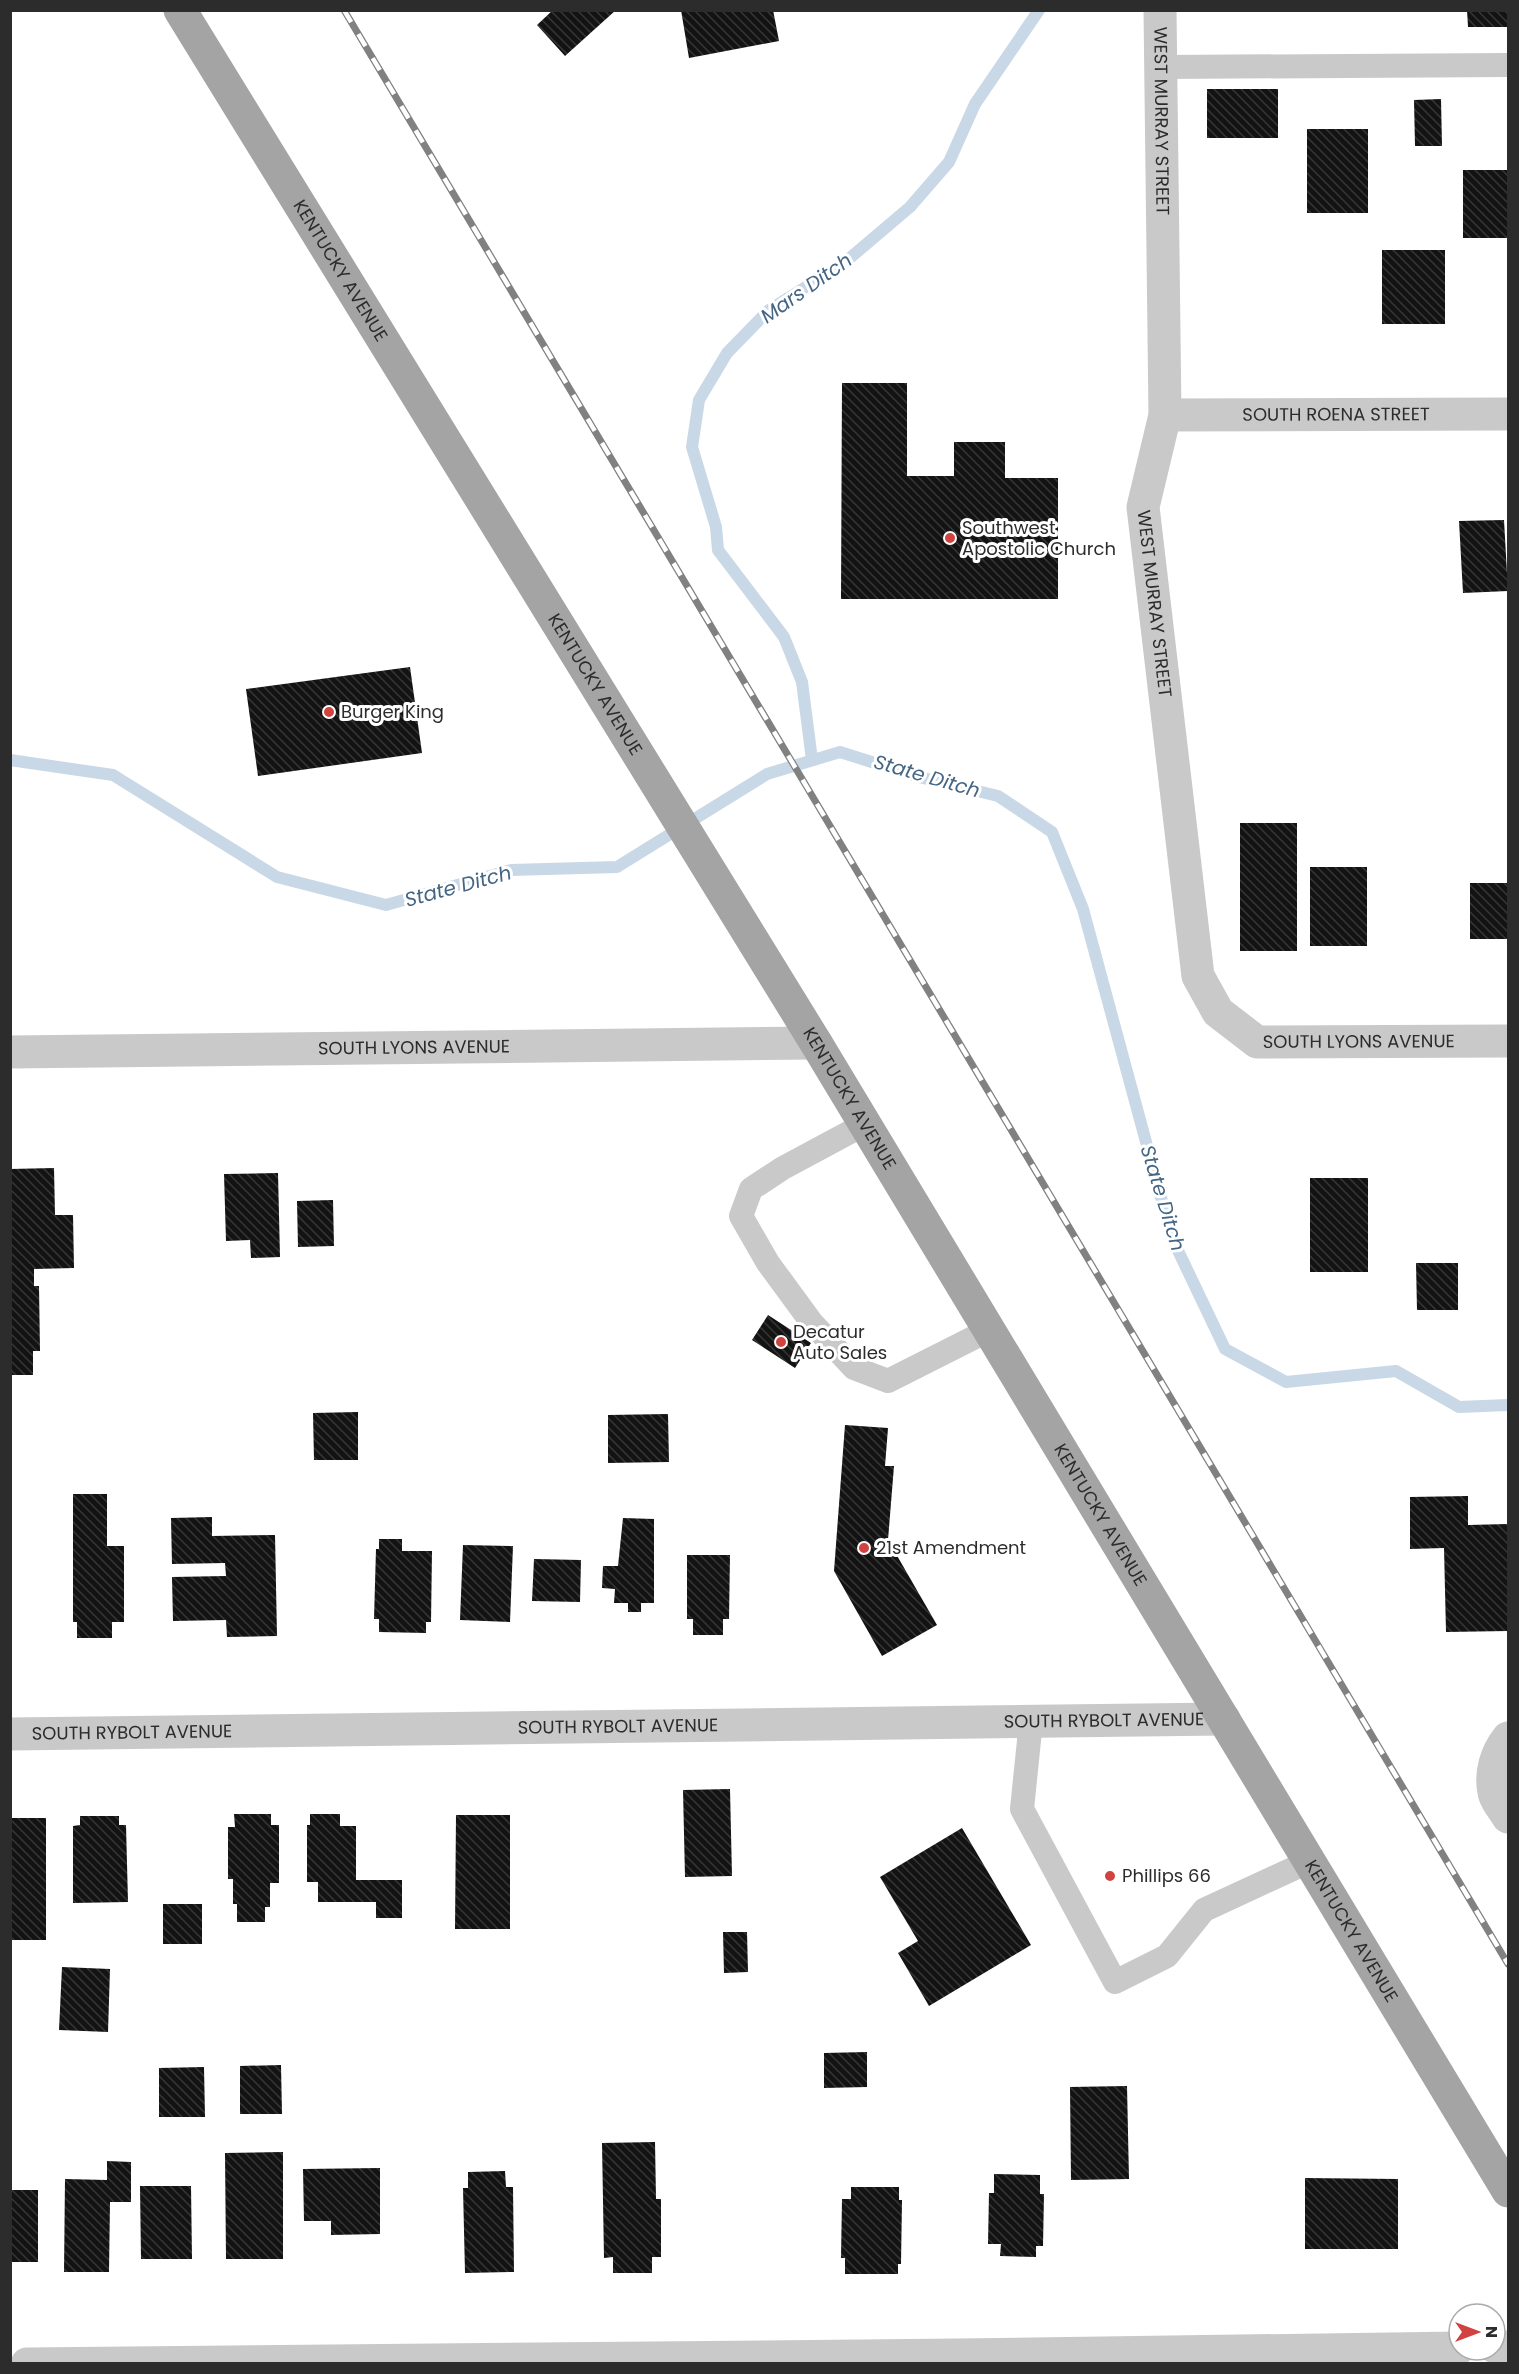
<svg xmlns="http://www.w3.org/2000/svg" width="1519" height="2374" viewBox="0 0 1519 2374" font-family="Poppins,sans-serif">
<defs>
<pattern id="building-back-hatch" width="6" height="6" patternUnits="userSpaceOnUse" patternTransform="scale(1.5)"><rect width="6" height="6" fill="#131313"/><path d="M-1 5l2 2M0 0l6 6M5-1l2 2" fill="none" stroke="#363636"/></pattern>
</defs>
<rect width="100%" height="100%" fill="#fff"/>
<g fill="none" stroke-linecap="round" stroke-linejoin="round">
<!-- stream -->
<path stroke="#c9d8e6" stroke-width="12" d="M 10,760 L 113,775 L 277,877 L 386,905 L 511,870 L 617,867 L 767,774 L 840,752 L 919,777 L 998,796 L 1052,832 L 1083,909 L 1172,1238 L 1225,1349 L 1286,1382 L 1396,1371 L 1459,1407 L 1508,1405
M 812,760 L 802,682 L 784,637 L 718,550 L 716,527 L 692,447 L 699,400 L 727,353 L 769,310 L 844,263 L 910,207 L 949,162 L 975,104 L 1039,10"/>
</g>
<!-- building -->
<path fill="url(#building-back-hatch)" d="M 553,10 L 616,10 L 565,56 L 537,25 Z
M 681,10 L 773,10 L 779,41 L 689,58 Z
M 1467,10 L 1508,10 L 1508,27 L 1468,27 Z
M 1207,89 L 1278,89 L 1278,138 L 1207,138 Z
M 1441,99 L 1442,146 L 1415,146 L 1414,100 Z
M 1307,129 L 1368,129 L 1368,213 L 1307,213 Z
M 1463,170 L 1508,170 L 1508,238 L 1463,238 Z
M 1382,250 L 1445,250 L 1445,324 L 1382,324 Z
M 842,383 L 907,383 L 907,476 L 954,476 L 954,442 L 1005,442 L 1005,478 L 1058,478 L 1058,599 L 841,599 Z
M 1504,520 L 1508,591 L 1463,593 L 1459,521 Z
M 410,667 L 422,753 L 258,776 L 246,689 Z
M 1240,823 L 1297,823 L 1297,951 L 1240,951 Z
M 1310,867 L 1367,867 L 1367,946 L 1310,946 Z
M 1470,883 L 1508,883 L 1508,939 L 1470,939 Z
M 54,1168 L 55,1215 L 73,1215 L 74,1268 L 34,1269 L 34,1286 L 39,1286 L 40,1351 L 33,1351 L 33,1375 L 10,1375 L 10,1169 Z
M 278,1173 L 280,1257 L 251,1258 L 250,1240 L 226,1241 L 224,1174 Z
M 1310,1178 L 1368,1178 L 1368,1272 L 1310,1272 Z
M 333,1200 L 334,1246 L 298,1247 L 297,1201 Z
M 1416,1263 L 1458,1263 L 1458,1310 L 1417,1310 Z
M 768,1315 L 811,1343 L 795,1368 L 752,1340 Z
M 358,1412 L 358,1460 L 314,1460 L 313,1413 Z
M 668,1414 L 669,1462 L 608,1463 L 608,1415 Z
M 845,1425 L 888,1428 L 885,1466 L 894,1466 L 888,1540 L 937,1625 L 882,1656 L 834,1571 Z
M 73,1494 L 107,1494 L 107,1546 L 124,1546 L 124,1622 L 112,1622 L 112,1638 L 77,1638 L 77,1622 L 73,1622 Z
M 1468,1496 L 1468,1525 L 1508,1524 L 1508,1631 L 1446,1632 L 1444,1548 L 1410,1549 L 1410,1497 Z
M 212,1517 L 212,1536 L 275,1535 L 277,1636 L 227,1637 L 226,1620 L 173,1621 L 172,1577 L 226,1576 L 225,1563 L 172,1564 L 171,1518 Z
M 623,1518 L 654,1519 L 654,1603 L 641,1603 L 641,1612 L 628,1612 L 628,1603 L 614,1603 L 615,1589 L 602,1588 L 603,1566 L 618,1566 Z
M 379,1539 L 402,1539 L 402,1551 L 432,1551 L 431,1622 L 426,1622 L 426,1633 L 379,1632 L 379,1619 L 374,1619 L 376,1549 L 379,1549 Z
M 463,1545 L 513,1546 L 510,1622 L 460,1620 Z
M 687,1555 L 730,1555 L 729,1619 L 723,1619 L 723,1635 L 693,1635 L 693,1619 L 687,1619 Z
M 534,1559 L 581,1560 L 580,1602 L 532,1601 Z
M 730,1789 L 732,1876 L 685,1877 L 683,1790 Z
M 234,1814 L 271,1814 L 271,1825 L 279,1825 L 279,1883 L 270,1883 L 270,1907 L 265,1907 L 265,1922 L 237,1922 L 237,1904 L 233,1904 L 233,1879 L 228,1879 L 228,1827 L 235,1827 Z
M 310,1814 L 340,1814 L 340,1826 L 356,1826 L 356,1880 L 402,1880 L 402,1918 L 376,1918 L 376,1902 L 318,1902 L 318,1882 L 307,1882 L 307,1825 L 310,1825 Z
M 456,1815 L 510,1815 L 510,1929 L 455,1929 Z
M 80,1816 L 119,1816 L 119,1825 L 126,1825 L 128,1902 L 73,1903 L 73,1826 L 80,1825 Z
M 10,1818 L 46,1818 L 46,1940 L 10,1940 Z
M 962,1828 L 1031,1945 L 929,2006 L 898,1953 L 918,1941 L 880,1877 Z
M 163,1904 L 202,1904 L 202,1944 L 163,1944 Z
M 723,1932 L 747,1932 L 748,1972 L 724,1973 Z
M 62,1967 L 110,1969 L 108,2032 L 59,2030 Z
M 867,2052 L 867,2087 L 824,2088 L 824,2053 Z
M 281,2065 L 282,2114 L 240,2114 L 240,2066 Z
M 204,2067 L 205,2117 L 159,2117 L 159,2068 Z
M 1127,2086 L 1129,2179 L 1071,2180 L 1070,2087 Z
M 655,2142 L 656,2199 L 661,2199 L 661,2257 L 652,2257 L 652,2273 L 613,2273 L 613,2257 L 604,2258 L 602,2143 Z
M 283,2152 L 283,2259 L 226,2259 L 225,2153 Z
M 107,2161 L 131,2162 L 131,2202 L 110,2202 L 109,2272 L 64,2272 L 65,2179 L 107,2180 Z
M 380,2168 L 380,2234 L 331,2235 L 331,2221 L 304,2221 L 303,2169 Z
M 505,2171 L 506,2187 L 513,2187 L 514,2272 L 465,2273 L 463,2188 L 468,2188 L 468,2172 Z
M 994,2174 L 1040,2175 L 1040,2194 L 1044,2194 L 1043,2246 L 1036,2246 L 1036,2257 L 1000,2256 L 1001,2244 L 988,2244 L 989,2193 L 994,2193 Z
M 1305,2178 L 1398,2179 L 1398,2249 L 1305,2249 Z
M 140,2186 L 191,2186 L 192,2259 L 141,2259 Z
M 851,2187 L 899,2187 L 899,2200 L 902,2200 L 901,2264 L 898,2264 L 898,2274 L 845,2274 L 845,2258 L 841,2258 L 842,2199 L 851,2199 Z
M 10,2190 L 38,2190 L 38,2262 L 10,2262 Z"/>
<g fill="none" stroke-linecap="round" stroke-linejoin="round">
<!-- service -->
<path stroke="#c9c9c9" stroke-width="24" d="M 1162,67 L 1508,65
M 865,1124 L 783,1168 L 751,1189 L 741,1216 L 768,1263 L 812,1323 L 854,1368 L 888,1381 L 989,1330
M 1031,1721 L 1022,1809 L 1115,1982 L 1167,1956 L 1204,1910 L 1310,1861"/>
<!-- minor -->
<g stroke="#c9c9c9" stroke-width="33">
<path id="s1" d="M 1160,10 L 1165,415 L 1143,507 L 1198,976 L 1218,1012 L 1257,1042 L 1508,1041"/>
<path id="s2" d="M 1165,415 L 1508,414"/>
<path id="s3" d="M 10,1052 L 816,1043"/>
<path id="s4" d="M 10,1734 L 1224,1719"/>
<path d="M 1508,1738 C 1496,1753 1490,1773 1494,1792 C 1495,1800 1504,1810 1508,1817"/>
<path d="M 1495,2347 L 1508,2347"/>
<path d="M 27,2364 L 959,2355 L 1459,2348"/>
</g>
<!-- primary -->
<path stroke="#a4a4a4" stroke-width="33" id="s5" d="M 180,10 L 816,1043 L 1508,2191"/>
<!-- rail casing -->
<g stroke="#818181" stroke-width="7">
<path id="rail" d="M 344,10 L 1508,1964"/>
</g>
<!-- rail -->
<use href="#rail" stroke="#fff" stroke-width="4.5" stroke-dasharray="14" stroke-linecap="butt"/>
</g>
<!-- markers -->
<g fill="#d04341" stroke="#fff" stroke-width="2">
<circle cx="950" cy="538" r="6"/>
<circle cx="329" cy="712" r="6"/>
<circle cx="781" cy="1342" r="6"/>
<circle cx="864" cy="1548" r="6"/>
<circle cx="1110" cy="1876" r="6"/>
</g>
<g text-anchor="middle" stroke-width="6" stroke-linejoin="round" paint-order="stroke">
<!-- street labels -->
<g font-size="18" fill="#2c2c2c" stroke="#fff">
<text dy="6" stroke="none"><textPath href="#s1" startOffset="111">WEST MURRAY STREET</textPath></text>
<text dy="6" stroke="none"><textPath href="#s5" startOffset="306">KENTUCKY AVENUE</textPath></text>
<text dy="6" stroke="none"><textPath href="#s2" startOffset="171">SOUTH ROENA STREET</textPath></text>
<text dy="6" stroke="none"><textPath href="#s1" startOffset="597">WEST MURRAY STREET</textPath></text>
<text dy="6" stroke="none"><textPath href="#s5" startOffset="792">KENTUCKY AVENUE</textPath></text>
<text dy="6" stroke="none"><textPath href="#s1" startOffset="1164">SOUTH LYONS AVENUE</textPath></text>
<text dy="6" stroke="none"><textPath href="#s3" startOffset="404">SOUTH LYONS AVENUE</textPath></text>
<text dy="6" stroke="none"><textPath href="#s5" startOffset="1278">KENTUCKY AVENUE</textPath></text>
<text dy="6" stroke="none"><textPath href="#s5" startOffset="1764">KENTUCKY AVENUE</textPath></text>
<text dy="6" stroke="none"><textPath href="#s4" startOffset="1094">SOUTH RYBOLT AVENUE</textPath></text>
<text dy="6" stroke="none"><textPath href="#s4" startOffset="608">SOUTH RYBOLT AVENUE</textPath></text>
<text dy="6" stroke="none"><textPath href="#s4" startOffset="122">SOUTH RYBOLT AVENUE</textPath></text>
<text dy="6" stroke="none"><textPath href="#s5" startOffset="2250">KENTUCKY AVENUE</textPath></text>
</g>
<!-- poi labels -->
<g font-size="18" fill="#2c2c2c" stroke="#fff" text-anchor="start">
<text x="962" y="534">Southwest<tspan x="962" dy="21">Apostolic Church</tspan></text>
<text x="341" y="718">Burger King</text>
<text x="793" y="1338">Decatur<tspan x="793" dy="21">Auto Sales</tspan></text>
<text x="876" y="1554">21st Amendment</text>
<text x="1122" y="1882">Phillips 66</text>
</g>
<!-- water labels -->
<g font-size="20" font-style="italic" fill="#446684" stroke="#fff">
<text transform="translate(806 288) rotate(-35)" y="7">Mars Ditch</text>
<text transform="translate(927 776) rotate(16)" y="7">State Ditch</text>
<text transform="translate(458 886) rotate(-15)" y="7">State Ditch</text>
<text transform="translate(1163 1198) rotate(73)" y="7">State Ditch</text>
</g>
</g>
<!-- border -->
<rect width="1519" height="2374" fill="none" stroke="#2c2c2c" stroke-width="24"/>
<!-- north arrow -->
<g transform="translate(1477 2332) rotate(90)"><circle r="28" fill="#ffffff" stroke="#ababab" stroke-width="1.5"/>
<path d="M0-4.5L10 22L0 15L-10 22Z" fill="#d04341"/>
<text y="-9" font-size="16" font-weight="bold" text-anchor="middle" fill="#2c2c2c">N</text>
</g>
</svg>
